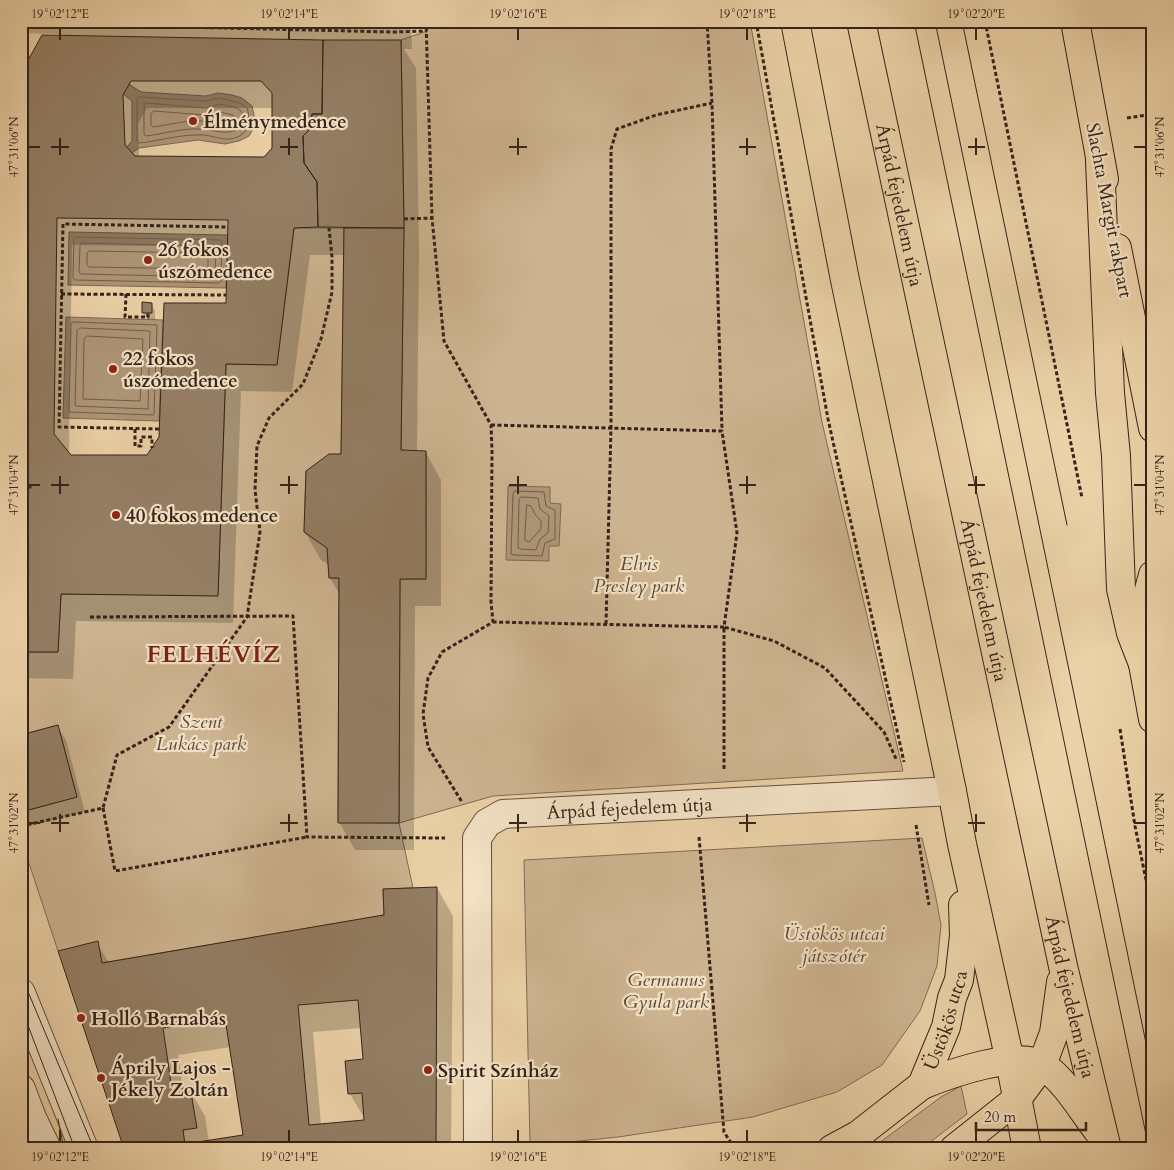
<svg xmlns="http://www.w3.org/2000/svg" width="1174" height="1170" viewBox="0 0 1174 1170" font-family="Cardo,serif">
<rect width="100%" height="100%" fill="#ecd2a8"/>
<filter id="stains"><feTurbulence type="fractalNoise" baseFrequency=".004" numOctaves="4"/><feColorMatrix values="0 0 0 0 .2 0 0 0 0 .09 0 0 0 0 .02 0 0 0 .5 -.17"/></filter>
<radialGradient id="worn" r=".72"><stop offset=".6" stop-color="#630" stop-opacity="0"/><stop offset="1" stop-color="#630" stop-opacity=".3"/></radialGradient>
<!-- green -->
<path fill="#cdb490" stroke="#816c55" d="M 426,21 L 750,21 L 822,422 L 903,771 L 493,796 L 399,823 L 413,888 L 383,889 L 384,915 L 102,963 L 58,951 L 21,839 L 21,812 L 77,797 L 58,725 L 21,735 L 21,652 L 58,652 L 61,594 L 218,595 L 226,364 L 277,365 L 294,228 L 344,228 L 341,454 L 306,471 L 304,532 L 327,548 L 329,578 L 339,578 L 338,822 L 399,823 L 400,579 L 426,579 L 426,452 L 401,450 L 404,219 L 401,40 L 427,31 Z
M 922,838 L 935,893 L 941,925 L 937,966 L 920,1011 L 882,1065 L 837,1092 L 753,1117 L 618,1137 L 530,1146 L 524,860 Z
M 961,1086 L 967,1114 L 921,1149 L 871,1149 L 941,1097 Z"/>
<!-- water -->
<path fill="#ae9678" stroke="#7e6852" d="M 124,81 L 141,92 L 206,96 L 218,93 L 232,95 L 242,98 L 252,106 L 254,115 L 254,127 L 249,136 L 239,141 L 225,144 L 198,140 L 139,148 L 129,155 L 124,150 L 132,141 L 132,101 L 118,90 Z
M 69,232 L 228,235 L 226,288 L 68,285 Z
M 66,317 L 163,320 L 159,421 L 63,418 Z
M 508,486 L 550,487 L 550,503 L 561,504 L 559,546 L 549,546 L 549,561 L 506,560 Z"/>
<!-- shadow -->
<path fill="#0003" fill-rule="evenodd" d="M 21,21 L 411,21 L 412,49 L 404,49 L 416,68 L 419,247 L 417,452 L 426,453 L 441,480 L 441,606 L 415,606 L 414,850 L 355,850 L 339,822 L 340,595 L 330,578 L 329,565 L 321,560 L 305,532 L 342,456 L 345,255 L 310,255 L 292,392 L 241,391 L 233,623 L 76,621 L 73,679 L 21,678 L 21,76 L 58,36 L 58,34 L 21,33 ZM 147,108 L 274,108 L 274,148 L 264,158 L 139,157 L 138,123 ZM 72,245 L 229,247 L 227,304 L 160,437 L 147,456 L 71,456 L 69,454 Z
M 151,304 L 155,311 L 155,320 L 147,319 L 143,312 Z
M 57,726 L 66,740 L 85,812 L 27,827 L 21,817 L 21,736 Z
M 437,888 L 453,916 L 451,1149 L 125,1149 L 97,943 L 109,963 L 385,916 ZM 362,1028 L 365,1061 L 350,1094 L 366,1121 L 321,1125 L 313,1032 ZM 231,1047 L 245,1136 L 209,1142 L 205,1116 L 189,1089 L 183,1090 L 178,1055 Z"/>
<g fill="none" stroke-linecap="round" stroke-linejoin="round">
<!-- shore -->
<path stroke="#725c49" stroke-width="1" d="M 140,97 L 205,101 L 219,98 L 240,103 L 247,108 C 253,126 244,140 225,139 C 216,138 207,134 197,135 C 178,135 158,141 139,143 L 137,141 L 137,99 Z
M 146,103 L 205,108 L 220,104 L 237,108 L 242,112 C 244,119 245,126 238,129 C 227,136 212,129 200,129 C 182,128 163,134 146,136 L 144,134 L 144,106 Z
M 154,111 L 205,115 L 220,112 L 233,115 L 236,121 C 228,128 211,122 201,121 C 186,120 169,125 153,127 L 151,125 L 151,114 Z
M 76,237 L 221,240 L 222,242 L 221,281 L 219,283 L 75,280 L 73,278 L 74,239 Z
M 82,243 L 214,246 L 216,248 L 215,275 L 213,277 L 81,274 L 79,272 L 80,246 Z
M 90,251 L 206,253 L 208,255 L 208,267 L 205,269 L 89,267 L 87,265 L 87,253 Z
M 74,322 L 157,325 L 154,415 L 69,412 L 71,324 Z
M 80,328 L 150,331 L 148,409 L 75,406 L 77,331 Z
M 87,336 L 143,339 L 140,401 L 83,399 L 84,339 Z
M 515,491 L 544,492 L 546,506 L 555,510 L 555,539 L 545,543 L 542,556 L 514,555 L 511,554 L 513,494 Z
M 521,497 L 538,498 L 540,509 L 549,516 L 548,533 L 540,539 L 536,550 L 520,549 L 518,548 L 519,500 Z
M 527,505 L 531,506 L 535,514 L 541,521 L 541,529 L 529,542 L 525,540 Z"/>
</g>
<!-- building -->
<path fill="#947e64" stroke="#35231a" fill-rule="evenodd" d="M 42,35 L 323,40 L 322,114 L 312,114 L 311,128 L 303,136 L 304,163 L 317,182 L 318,227 L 294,228 L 277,365 L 226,364 L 218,596 L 61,594 L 58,652 L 21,652 L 21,73 ZM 131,81 L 261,81 L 272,93 L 272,148 L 264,157 L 135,156 L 125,145 L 123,95 ZM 57,218 L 228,220 L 226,303 L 164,303 L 159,437 L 147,455 L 71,455 L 54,434 Z
M 323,40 L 401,40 L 404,228 L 318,227 L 317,182 L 304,163 L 303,136 L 311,128 L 312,114 L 322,114 Z
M 344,228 L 404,228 L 401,450 L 426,451 L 426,579 L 400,579 L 399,823 L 338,823 L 339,578 L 329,578 L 327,548 L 304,532 L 306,471 L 329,454 L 341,454 Z
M 142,302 L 152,303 L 152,313 L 142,313 Z
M 58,725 L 77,797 L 21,812 L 21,735 Z
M 437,887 L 436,1149 L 124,1149 L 58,951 L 98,941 L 102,963 L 384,915 L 383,889 ZM 358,1000 L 363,1059 L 345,1061 L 348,1094 L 362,1093 L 364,1120 L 309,1125 L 298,1005 ZM 225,1018 L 243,1135 L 185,1144 L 183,1130 L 197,1128 L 190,1087 L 172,1090 L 163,1028 Z"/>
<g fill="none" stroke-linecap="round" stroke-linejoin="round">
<!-- minor casing -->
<g stroke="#634f3e" stroke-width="30">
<g id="minor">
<path d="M 21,993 L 84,1149"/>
<path d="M 21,1089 L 32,1118 L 47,1149"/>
<path id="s1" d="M 478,1149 L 477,838 L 487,823 L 503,814 L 952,791"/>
</g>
</g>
<!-- major casing -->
<g stroke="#35231a" stroke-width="30">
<g id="major">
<path d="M 795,21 L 845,280 L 952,791 L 962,844 L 1010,1061 L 1027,1149"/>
<path id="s2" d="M 861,21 L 1063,966 L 1107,1149"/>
<path d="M 1075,21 L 1104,179"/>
<path d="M 1100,161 L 1110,393 L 1116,456 L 1121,589 L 1131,633 L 1143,664"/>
<path d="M 1117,248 L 1153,428"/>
<path d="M 1153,575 L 1142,616 L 1143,664 L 1153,719"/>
<path d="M 922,1085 C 949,1074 1018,1049 1044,1066 C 1065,1081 1082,1110 1098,1131"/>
<path id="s3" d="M 832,1149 L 858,1135 L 922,1085 L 946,1027 L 952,998 L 959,980 L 964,936 L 963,905"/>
<path d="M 954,1149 L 1017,1099 L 1042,1065 L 1054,1033 L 1061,982"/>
</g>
</g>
<!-- path -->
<path stroke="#35231a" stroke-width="3" stroke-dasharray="4 2.5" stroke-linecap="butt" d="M 42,21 L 96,25 L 393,32 L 427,31
M 426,21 L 432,218 L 444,341 L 491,425 L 492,451 L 491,602 L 493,622 L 442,652 L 428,678 L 423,714 L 428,747 L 462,802
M 707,21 L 712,103 L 722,430
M 756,21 L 828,419 L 904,762
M 985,21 L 1082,498
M 1127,118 L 1153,114
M 404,219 L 432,218
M 61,294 L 226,295
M 126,294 L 125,317 L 148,317 L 148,313
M 491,425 L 722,431 L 737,533 L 724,627 L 493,622
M 135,429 L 135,446 L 141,446 L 141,437 L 152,437 L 152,448
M 159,429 L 59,427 L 63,224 L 228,227
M 21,487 L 32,487
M 90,617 L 293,616 L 307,837 L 445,838
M 606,624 L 611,428 L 611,149 L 617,129 L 656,115 L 712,103
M 1120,729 L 1135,826 L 1153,914
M 724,769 L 724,627 L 774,641 L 825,668 L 884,732 L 897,761
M 103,808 L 115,871 L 307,837
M 916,825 L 929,905
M 21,826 L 103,808 L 117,755 L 169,727 L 247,617 L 260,532 L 255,490 L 257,446 L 269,418 L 303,384 L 321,339 L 332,292 L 332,257 L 329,228
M 699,837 L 724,1132 L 735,1149"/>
<!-- minor -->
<use href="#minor" stroke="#f3e2c6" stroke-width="28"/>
<!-- major -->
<use href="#major" stroke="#ecd2a8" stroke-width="28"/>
<!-- tram -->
<path stroke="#35231a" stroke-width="1" d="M 914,21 L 1149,1149
M 935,21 L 1153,1077
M 962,21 L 1067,525
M 21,975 L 94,1149
M 21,1007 L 75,1149
M 58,1119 L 64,1149"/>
</g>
<!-- ticks -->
<path fill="none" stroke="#35231a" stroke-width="2" d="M 60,28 L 60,40M 289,28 L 289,40M 518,28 L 518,40M 747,28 L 747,40M 976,28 L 976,40M 60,138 L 60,155M 289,138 L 289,155M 518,138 L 518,155M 747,138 L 747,155M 976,138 L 976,155M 28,147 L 40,147M 51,147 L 69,147M 280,147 L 298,147M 509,147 L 527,147M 739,147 L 756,147M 968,147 L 985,147M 1134,147 L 1146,147M 60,476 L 60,494M 289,476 L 289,494M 518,476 L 518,494M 747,476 L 747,494M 976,476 L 976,494M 28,485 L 40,485M 51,485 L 69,485M 280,485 L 298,485M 509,485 L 527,485M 739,485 L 756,485M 968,485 L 985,485M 1134,485 L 1146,485M 60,814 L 60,832M 289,814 L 289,832M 518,814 L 518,832M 747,814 L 747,832M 976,814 L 976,832M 28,823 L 40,823M 51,823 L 69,823M 280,823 L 298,823M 509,823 L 527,823M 739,823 L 756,823M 968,823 L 985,823M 1134,823 L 1146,823M 60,1130 L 60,1142M 289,1130 L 289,1142M 518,1130 L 518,1142M 747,1130 L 747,1142M 976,1130 L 976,1142"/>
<!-- markers -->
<g fill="#8f2418" stroke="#f3e2c6" stroke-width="2">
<circle cx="193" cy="121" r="5"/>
<circle cx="148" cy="260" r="5"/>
<circle cx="113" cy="369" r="5"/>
<circle cx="116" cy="515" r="5"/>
<circle cx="81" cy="1018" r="5"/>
<circle cx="428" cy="1070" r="5"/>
<circle cx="101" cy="1078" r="5"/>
</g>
<g text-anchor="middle" stroke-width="4.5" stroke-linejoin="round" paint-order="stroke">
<!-- poi labels -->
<g font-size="19" font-weight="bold" fill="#35231a" stroke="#f3e2c6" text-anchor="start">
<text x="203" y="128">Élménymedence</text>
<text x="158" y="256">26 fokos<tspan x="158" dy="22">úszómedence</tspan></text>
<text x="123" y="365">22 fokos<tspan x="123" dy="22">úszómedence</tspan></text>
<text x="126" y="522">40 fokos medence</text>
<text x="91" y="1025">Holló Barnabás</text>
<text x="111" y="1074">Áprily Lajos -<tspan x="111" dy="22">Jékely Zoltán</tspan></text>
<text x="438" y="1077">Spirit Színház</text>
</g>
<!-- street labels -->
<g font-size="19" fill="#35231a" stroke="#f3e2c6">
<text dy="7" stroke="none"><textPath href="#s2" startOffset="188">Árpád fejedelem útja</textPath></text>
<text transform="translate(1110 210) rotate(79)" y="7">Slachta Margit rakpart</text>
<text dy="7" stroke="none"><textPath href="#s2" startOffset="592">Árpád fejedelem útja</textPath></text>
<text dy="7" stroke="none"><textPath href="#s1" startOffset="474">Árpád fejedelem útja</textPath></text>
<text dy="7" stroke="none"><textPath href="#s2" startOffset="998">Árpád fejedelem útja</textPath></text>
<text dy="7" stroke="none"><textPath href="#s3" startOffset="180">Üstökös utca</textPath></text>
</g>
<!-- park labels -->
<g font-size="19" font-style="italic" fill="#5b4738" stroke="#f3e2c6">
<text x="639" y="570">Elvis<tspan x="639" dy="22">Presley park</tspan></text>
<text x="201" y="728">Szent<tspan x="201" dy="22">Lukács park</tspan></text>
<text x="834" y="940">Üstökös utcai<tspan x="834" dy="22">játszótér</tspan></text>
<text x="666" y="986">Germanus<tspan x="666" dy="22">Gyula park</tspan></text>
</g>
<!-- district labels -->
<g font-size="24" font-weight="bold" letter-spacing="1" fill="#7a1f14" stroke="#f3e2c6">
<text x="214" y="662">FELHÉVÍZ</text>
</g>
</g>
<!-- margin -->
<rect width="1174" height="1170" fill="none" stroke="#ecd2a8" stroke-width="55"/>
<!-- scale -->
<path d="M976 1122v8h110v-8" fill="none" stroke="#35231a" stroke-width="2.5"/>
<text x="984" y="1122" font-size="15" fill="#35231a" stroke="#f3e2c6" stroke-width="4" paint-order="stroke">20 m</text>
<rect x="28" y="28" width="1118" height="1114" fill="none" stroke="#35231a" stroke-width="2"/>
<g font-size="12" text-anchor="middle" fill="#35231a">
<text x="60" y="18">19°02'12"E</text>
<text x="289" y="18">19°02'14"E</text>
<text x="518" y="18">19°02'16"E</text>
<text x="747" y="18">19°02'18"E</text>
<text x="976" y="18">19°02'20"E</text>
<text transform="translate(14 147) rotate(-90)" y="4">47°31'06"N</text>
<text transform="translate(1160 147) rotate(-90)" y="4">47°31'06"N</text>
<text transform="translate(14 485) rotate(-90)" y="4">47°31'04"N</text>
<text transform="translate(1160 485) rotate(-90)" y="4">47°31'04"N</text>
<text transform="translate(14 823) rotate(-90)" y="4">47°31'02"N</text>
<text transform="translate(1160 823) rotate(-90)" y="4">47°31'02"N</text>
<text x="60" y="1161">19°02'12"E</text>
<text x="289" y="1161">19°02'14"E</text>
<text x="518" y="1161">19°02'16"E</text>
<text x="747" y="1161">19°02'18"E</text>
<text x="976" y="1161">19°02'20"E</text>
</g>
<rect width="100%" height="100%" filter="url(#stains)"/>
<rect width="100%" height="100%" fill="url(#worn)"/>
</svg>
